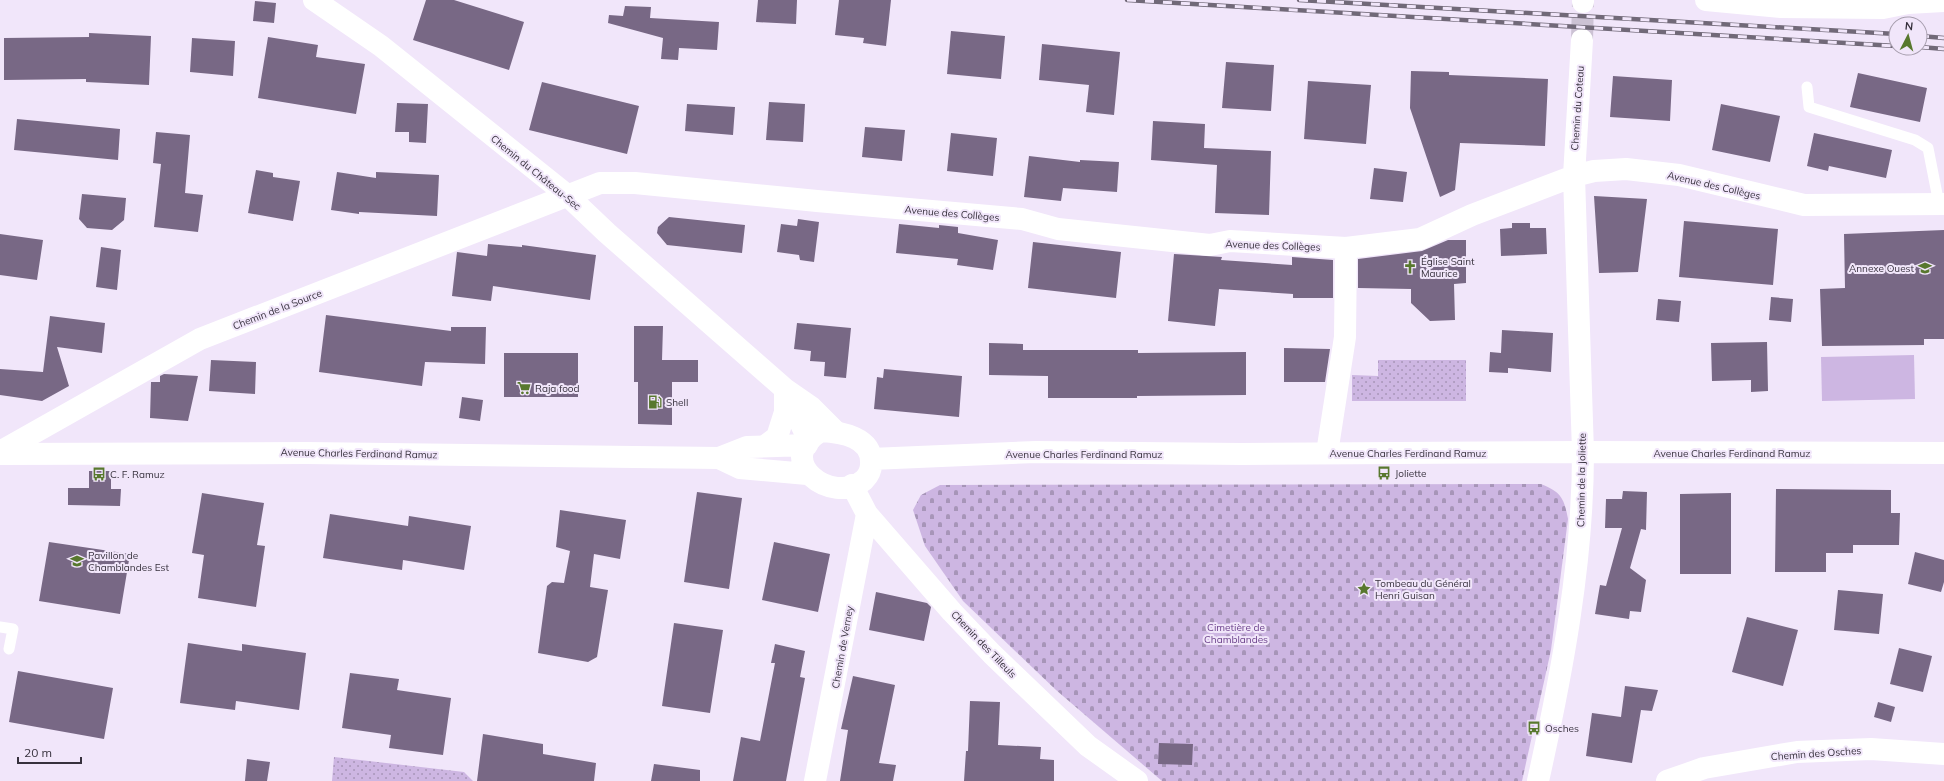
<svg xmlns="http://www.w3.org/2000/svg" width="1944" height="781" viewBox="0 0 1944 781" font-family="Mulish,sans-serif">
<defs>
<pattern id="green-dots" width="8" height="8" patternUnits="userSpaceOnUse"><rect width="8" height="8" fill="#cdb6e2"/><path d="M2 2h.1M6 6h.1" fill="none" stroke="#a795b8" stroke-width="1.8" stroke-linecap="round"/></pattern>
<pattern id="cemetery-stones" width="16" height="16" patternUnits="userSpaceOnUse"><rect width="16" height="16" fill="#cdb6e2"/><path d="M2 7V4a2 2 0 0 1 4 0v3zM10 15v-3a2 2 0 0 1 4 0v3z" fill="#a795b8"/></pattern>
</defs>
<rect width="100%" height="100%" fill="#f1e6fa"/>
<!-- green -->
<path fill="url(#green-dots)" d="M 1378,360 L 1466,360 L 1466,401 L 1352,401 L 1352,375 L 1378,376 Z
M 334,757 L 464,772 L 473,781 L 332,781 Z"/>
<!-- cemetery -->
<path fill="url(#cemetery-stones)" d="M 1541,484 C 1561,492 1564,498 1568,519 L 1551,650 L 1522,781 L 1162,781 L 1056,690 L 963,601 L 925,546 L 913,510 L 921,495 L 940,485 Z"/>
<!-- pitch -->
<path fill="#cdb6e2" d="M 1914,355 L 1915,399 L 1822,401 L 1821,357 Z"/>
<!-- building -->
<path fill="#786885" d="M 426,0 L 454,0 L 524,22 L 509,70 L 413,40 Z
M 758,0 L 797,0 L 796,24 L 756,22 Z
M 839,0 L 891,0 L 886,46 L 863,43 L 864,38 L 835,35 Z
M 255,1 L 276,3 L 274,23 L 253,21 Z
M 625,6 L 651,7 L 650,18 L 719,22 L 717,50 L 679,48 L 678,60 L 661,59 L 663,38 L 608,23 L 609,15 L 623,16 Z
M 951,31 L 1005,36 L 1001,79 L 947,74 Z
M 89,33 L 151,36 L 149,85 L 86,82 L 86,79 L 4,80 L 4,38 L 89,37 Z
M 268,37 L 318,45 L 316,57 L 365,64 L 356,114 L 258,98 Z
M 192,38 L 235,41 L 233,76 L 190,72 Z
M 1042,44 L 1120,52 L 1114,115 L 1086,112 L 1089,85 L 1039,80 Z
M 1226,62 L 1274,65 L 1271,111 L 1222,108 Z
M 1411,71 L 1449,72 L 1449,75 L 1548,79 L 1545,146 L 1460,143 L 1455,190 L 1440,197 L 1410,108 Z
M 1858,73 L 1927,88 L 1920,122 L 1850,107 Z
M 1613,76 L 1672,80 L 1670,121 L 1610,117 Z
M 1308,81 L 1371,85 L 1366,144 L 1304,139 Z
M 542,82 L 639,106 L 627,154 L 529,130 Z
M 769,102 L 805,104 L 803,142 L 766,140 Z
M 397,103 L 428,104 L 426,143 L 409,142 L 409,132 L 395,132 Z
M 687,104 L 735,107 L 733,135 L 685,131 Z
M 1721,104 L 1780,116 L 1770,162 L 1712,150 Z
M 17,119 L 120,129 L 118,160 L 14,150 Z
M 1153,121 L 1205,124 L 1204,148 L 1271,151 L 1269,215 L 1215,213 L 1217,165 L 1151,160 Z
M 865,127 L 905,130 L 902,161 L 862,157 Z
M 156,132 L 190,135 L 185,193 L 203,195 L 198,232 L 154,227 L 161,164 L 153,163 Z
M 951,133 L 997,138 L 993,176 L 947,171 Z
M 1814,133 L 1892,150 L 1886,178 L 1829,166 L 1828,171 L 1807,166 Z
M 1029,156 L 1080,162 L 1080,160 L 1119,162 L 1117,192 L 1063,188 L 1061,201 L 1024,197 Z
M 1374,168 L 1407,172 L 1403,202 L 1370,199 Z
M 256,170 L 273,173 L 273,177 L 300,181 L 293,221 L 248,213 Z
M 337,172 L 376,178 L 376,172 L 439,175 L 437,216 L 359,212 L 359,214 L 331,210 Z
M 82,194 L 126,198 L 124,220 L 112,230 L 87,228 L 79,219 Z
M 1594,196 L 1647,199 L 1638,272 L 1599,273 Z
M 669,217 L 745,225 L 742,253 L 667,245 L 657,233 L 658,227 Z
M 798,219 L 819,222 L 814,262 L 800,260 L 799,255 L 777,252 L 781,224 L 797,226 Z
M 1684,221 L 1778,229 L 1773,285 L 1679,277 Z
M 1512,223 L 1530,223 L 1530,228 L 1546,228 L 1547,254 L 1501,256 L 1500,229 L 1512,228 Z
M 899,224 L 939,228 L 939,225 L 958,227 L 958,233 L 998,240 L 993,270 L 957,265 L 958,259 L 896,253 Z
M 1944,230 L 1944,339 L 1924,339 L 1924,345 L 1822,346 L 1820,289 L 1845,288 L 1844,234 Z
M 0,234 L 43,240 L 37,280 L 0,275 Z
M 1448,240 L 1466,240 L 1466,283 L 1454,284 L 1455,320 L 1430,321 L 1411,303 L 1411,289 L 1358,288 L 1358,259 L 1422,251 Z
M 1033,242 L 1121,252 L 1116,298 L 1028,288 Z
M 488,244 L 522,247 L 522,245 L 596,255 L 590,300 L 493,286 L 491,301 L 452,296 L 457,252 L 487,256 Z
M 101,247 L 121,250 L 117,290 L 96,287 Z
M 1174,254 L 1222,257 L 1221,260 L 1292,265 L 1292,257 L 1333,260 L 1333,298 L 1293,298 L 1293,294 L 1219,289 L 1215,326 L 1168,321 Z
M 1771,297 L 1793,299 L 1791,322 L 1769,320 Z
M 1658,299 L 1681,301 L 1679,322 L 1656,320 Z
M 326,315 L 451,331 L 451,327 L 486,327 L 485,364 L 425,362 L 422,386 L 319,372 Z
M 50,316 L 105,323 L 102,353 L 57,347 L 69,386 L 42,401 L 0,395 L 0,369 L 43,372 Z
M 797,323 L 851,328 L 846,378 L 824,376 L 825,362 L 810,361 L 811,351 L 794,349 Z
M 634,326 L 663,326 L 662,360 L 698,360 L 698,382 L 672,382 L 672,425 L 638,424 L 638,382 L 634,382 Z
M 1502,330 L 1553,333 L 1551,372 L 1508,368 L 1508,373 L 1489,372 L 1490,352 L 1501,353 Z
M 1767,342 L 1768,391 L 1751,392 L 1751,380 L 1712,381 L 1711,343 Z
M 989,343 L 1023,344 L 1023,350 L 1138,350 L 1138,353 L 1246,352 L 1246,395 L 1137,396 L 1137,398 L 1048,398 L 1048,376 L 989,375 Z
M 1284,348 L 1330,349 L 1325,382 L 1284,382 Z
M 504,353 L 578,353 L 578,397 L 504,397 Z
M 211,360 L 256,362 L 255,394 L 209,391 Z
M 884,369 L 962,376 L 959,417 L 874,409 L 877,377 L 883,378 Z
M 164,374 L 198,376 L 188,421 L 150,418 L 151,382 L 160,382 L 160,376 Z
M 462,397 L 483,400 L 480,421 L 459,418 Z
M 89,471 L 111,471 L 111,489 L 121,489 L 120,506 L 68,505 L 68,488 L 89,488 Z
M 1776,489 L 1891,490 L 1891,513 L 1900,513 L 1899,545 L 1853,545 L 1853,553 L 1826,553 L 1826,572 L 1775,572 Z
M 1623,491 L 1647,492 L 1646,530 L 1641,529 L 1630,568 L 1646,580 L 1641,612 L 1630,611 L 1629,619 L 1595,614 L 1600,585 L 1606,586 L 1622,528 L 1605,528 L 1606,499 L 1622,499 Z
M 697,492 L 742,498 L 729,589 L 684,582 Z
M 202,493 L 264,503 L 257,545 L 265,546 L 256,607 L 198,598 L 204,555 L 192,553 Z
M 1731,493 L 1731,574 L 1680,574 L 1680,494 Z
M 560,510 L 626,520 L 620,559 L 594,554 L 590,587 L 608,590 L 597,657 L 588,662 L 538,653 L 547,586 L 552,582 L 564,583 L 570,551 L 556,547 Z
M 330,514 L 408,526 L 409,516 L 471,526 L 464,570 L 403,560 L 402,570 L 323,558 Z
M 49,542 L 130,554 L 120,614 L 39,601 Z
M 774,542 L 830,554 L 818,612 L 762,600 Z
M 1915,552 L 1944,560 L 1944,582 L 1941,592 L 1908,584 Z
M 1838,590 L 1883,594 L 1879,634 L 1834,630 Z
M 876,592 L 927,603 L 931,607 L 924,641 L 869,630 Z
M 1747,617 L 1798,630 L 1783,686 L 1732,672 Z
M 674,623 L 723,630 L 710,713 L 662,706 Z
M 188,643 L 242,651 L 242,644 L 306,653 L 299,710 L 236,701 L 235,710 L 180,703 Z
M 775,644 L 805,651 L 800,677 L 805,678 L 786,781 L 733,781 L 741,737 L 760,741 L 775,663 L 771,663 Z
M 1899,648 L 1932,656 L 1923,692 L 1890,684 Z
M 18,671 L 113,688 L 104,739 L 9,722 Z
M 350,673 L 399,679 L 397,690 L 451,698 L 443,755 L 389,748 L 391,735 L 342,728 Z
M 853,676 L 895,685 L 879,763 L 896,765 L 893,781 L 840,781 L 848,730 L 841,729 Z
M 1625,686 L 1658,690 L 1652,711 L 1641,710 L 1632,763 L 1586,756 L 1592,713 L 1621,717 Z
M 970,701 L 1000,702 L 998,745 L 1041,747 L 1040,759 L 1054,760 L 1054,781 L 964,781 L 966,751 L 968,751 Z
M 1878,702 L 1895,707 L 1891,722 L 1874,717 Z
M 483,734 L 543,744 L 543,754 L 596,763 L 594,781 L 477,781 Z
M 1159,743 L 1193,744 L 1192,765 L 1158,764 Z
M 247,759 L 270,762 L 267,781 L 245,781 Z
M 654,764 L 700,770 L 700,781 L 651,781 Z"/>
<g fill="none" stroke-linecap="round" stroke-linejoin="round">
<!-- minor-tunnel -->
<path stroke="#ccc2d4" stroke-width="22" stroke-dasharray="22 11" stroke-linecap="butt" d="M 1582,40 L 1583,2"/>
<!-- service -->
<path stroke="#fff" stroke-width="11" d="M 1807,87 L 1809,107 L 1915,140 L 1928,148 L 1939,204
M 0,627 L 13,629 L 9,649"/>
<!-- minor -->
<path stroke="#fff" stroke-width="22" d="M 314,0 L 381,46 L 567,195 L 607,233 L 785,389 L 811,407 L 836,432
M 1706,0 L 1781,7 L 1883,8 L 1908,3 L 1944,1
M 1583,2 L 1583,0
M 1582,40 L 1574,176 L 1583,452
M 787,394 L 809,441
M 765,446 L 777,437 L 785,412 L 785,389
M 0,452 L 200,339 L 600,183 L 635,183 L 817,201 L 1022,219 L 1058,229 L 1210,245 L 1230,241 L 1346,248 L 1420,239 L 1472,215 L 1574,176 L 1594,171 L 1626,169 L 1679,175 L 1804,205 L 1944,204
M 1327,453 L 1345,337 L 1346,248
M 852,485 L 867,514 L 952,612 L 992,654 L 1088,746 L 1137,781
M 815,781 L 867,514
M 1667,781 L 1704,768 L 1797,752 L 1871,749 L 1944,754"/>
<!-- tertiary -->
<path stroke="#fff" stroke-width="22" d="M 821,431 C 841,432 873,437 871,464 C 871,470 869,475 864,480 C 832,507 771,460 821,431 Z
M 0,454 L 306,453 L 719,458 L 747,447 L 807,445
M 719,458 L 740,468 L 807,474
M 871,459 L 1036,452 L 1242,454 L 1583,452 L 1944,453
M 1538,781 C 1562,673 1583,563 1583,452"/>
<!-- rail casing -->
<g stroke="#716978" stroke-width="4.5">
<path id="rail" d="M 1127,0 L 1896,46
M 1299,0 L 1896,34
M 1920,36 L 1944,38
M 1920,47 L 1944,49"/>
</g>
<!-- rail -->
<use href="#rail" stroke="#f1e6fa" stroke-width="3" stroke-dasharray="9" stroke-linecap="butt"/>
</g>
<!-- icons -->
<defs>
<g id="church-bare" transform="scale(1.08)"><path d="M-1.2-6h2.4v3.5h3.3v2.4h-3.3V6h-2.4V-.1h-3.3v-2.4h3.3Z" fill="#58782e" stroke="#f1e6fa" stroke-width="2.5" paint-order="stroke"/></g>
<g id="school-bare" transform="scale(1.08)"><path d="M0-5L7-2L0 1L-7-2ZM-4 1L0 2.5L4 1V4Q0 6-4 4Z" fill="#58782e" stroke="#f1e6fa" stroke-width="2.5" paint-order="stroke"/></g>
<g id="supermarket-bare" transform="scale(1.08)"><path d="M-6-5.5h2.5l.6 2H6L4.5 2H-2.5L-4.4-4H-6ZM-1.5 3.2a1.3 1.3 0 1 0 .1 0ZM3 3.2a1.3 1.3 0 1 0 .1 0Z" fill="#58782e" stroke="#f1e6fa" stroke-width="2.5" paint-order="stroke"/></g>
<g id="fuel-bare" transform="scale(1.08)"><path d="M-5.5-6h7V0h2V4h1.3V-2.5L3-4.5l.8-.8L6-3V5H2.5V1h-1V6h-7ZM-4.2-4.7v3.2H.2V-4.7Z" fill="#58782e" stroke="#f1e6fa" stroke-width="2.5" paint-order="stroke"/></g>
<g id="bus-bare" transform="scale(1.08)"><path d="M-5-6H5V4H4V6H2V4H-2V6H-4V4H-5ZM-3.5-4V0h7V-4ZM-3.5 1.2v1.5H-2V1.2ZM2 1.2v1.5H3.5V1.2Z" fill="#58782e" stroke="#f1e6fa" stroke-width="2.5" paint-order="stroke"/></g>
<g id="sight-bare" transform="scale(1.08)"><path d="M0-6L1.8-2.2L6-1.7L2.9 1.2L3.7 5.4L0 3.3L-3.7 5.4L-2.9 1.2L-6-1.7L-1.8-2.2Z" fill="#58782e" stroke="#f1e6fa" stroke-width="2.5" paint-order="stroke"/></g>
</defs>
<g fill-rule="evenodd">
<use href="#church-bare" x="1410" y="267"/>
<use href="#school-bare" x="1925" y="268"/>
<use href="#supermarket-bare" x="524" y="388"/>
<use href="#fuel-bare" x="655" y="402"/>
<use href="#bus-bare" x="1384" y="473"/>
<use href="#bus-bare" x="99" y="474"/>
<use href="#school-bare" x="77" y="561"/>
<use href="#sight-bare" x="1364" y="589"/>
<use href="#bus-bare" x="1534" y="728"/>
</g>
<g text-anchor="middle" stroke-width="4" stroke-linejoin="round" paint-order="stroke">
<!-- street labels -->
<g font-size="10" fill="#37313d" stroke="#f1e6fa">
<text transform="translate(1577 108) rotate(-86)" y="4">Chemin du Coteau</text>
<text transform="translate(536 172) rotate(39)" y="4">Chemin du Château-Sec</text>
<text transform="translate(1714 185) rotate(13)" y="4">Avenue des Collèges</text>
<text transform="translate(952 213) rotate(5)" y="4">Avenue des Collèges</text>
<text transform="translate(1273 245) rotate(2)" y="4">Avenue des Collèges</text>
<text transform="translate(277 309) rotate(-21)" y="4">Chemin de la Source</text>
<text transform="translate(359 453) rotate(1)" y="4">Avenue Charles Ferdinand Ramuz</text>
<text x="1408" y="457">Avenue Charles Ferdinand Ramuz</text>
<text x="1732" y="457">Avenue Charles Ferdinand Ramuz</text>
<text x="1084" y="458">Avenue Charles Ferdinand Ramuz</text>
<text transform="translate(1581 480) rotate(-89)" y="4">Chemin de la Joliette</text>
<text transform="translate(984 644) rotate(46)" y="4">Chemin des Tilleuls</text>
<text transform="translate(842 647) rotate(-80)" y="4">Chemin de Verney</text>
<text transform="translate(1816 753) rotate(-4)" y="4">Chemin des Osches</text>
</g>
<!-- poi labels -->
<g font-size="10" fill="#37313d" stroke="#f1e6fa" text-anchor="start">
<text x="1421" y="265">Église Saint<tspan x="1421" dy="12">Maurice</tspan></text>
<text x="1914" y="272" text-anchor="end">Annexe Ouest</text>
<text x="535" y="392">Raja food</text>
<text x="666" y="406">Shell</text>
<text x="1395" y="477">Joliette</text>
<text x="110" y="478">C. F. Ramuz</text>
<text x="88" y="559">Pavillon de<tspan x="88" dy="12">Chamblandes Est</tspan></text>
<text x="1375" y="587">Tombeau du Général<tspan x="1375" dy="12">Henri Guisan</tspan></text>
<text x="1545" y="732">Osches</text>
</g>
<!-- park labels -->
<g font-size="10" fill="#693e89" stroke="#f1e6fa">
<text x="1236" y="631">Cimetière de<tspan x="1236" dy="12">Chamblandes</tspan></text>
</g>
</g>
<!-- north arrow -->
<g transform="translate(1908 36) rotate(6)"><circle r="19" fill="#f1e6fa" stroke="#a79eae"/>
<path d="M0-3L7 15L0 10L-7 15Z" fill="#58782e"/>
<text y="-6" font-size="11" font-weight="bold" text-anchor="middle" fill="#37313d">N</text>
</g>
<!-- scale -->
<path d="M18 757v6h63v-6" fill="none" stroke="#37313d" stroke-width="2"/>
<text x="24" y="757" font-size="12" fill="#37313d" stroke="#f1e6fa" stroke-width="3" paint-order="stroke">20 m</text>
</svg>
